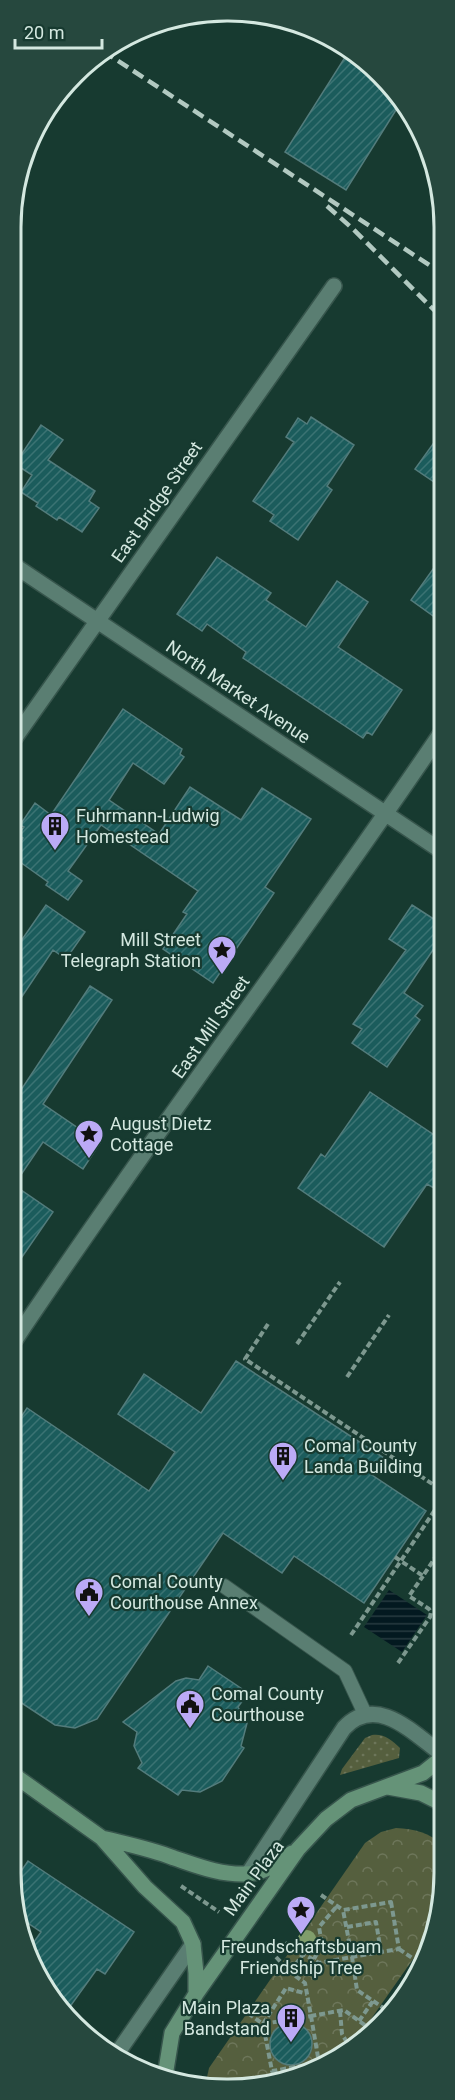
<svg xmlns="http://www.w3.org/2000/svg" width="455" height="2100" viewBox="0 0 455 2100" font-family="Roboto,sans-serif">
<defs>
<pattern id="grass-dots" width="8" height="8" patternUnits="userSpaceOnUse" patternTransform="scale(1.5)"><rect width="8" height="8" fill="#555f3e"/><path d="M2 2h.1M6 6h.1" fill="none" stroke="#6d765a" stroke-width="1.8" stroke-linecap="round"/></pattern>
<pattern id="park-crowns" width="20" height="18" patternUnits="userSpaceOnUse" patternTransform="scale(1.5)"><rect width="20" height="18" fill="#555f3e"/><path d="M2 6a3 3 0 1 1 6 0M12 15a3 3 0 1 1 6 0" fill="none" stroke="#6d765a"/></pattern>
<pattern id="water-rules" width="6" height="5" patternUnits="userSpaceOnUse" patternTransform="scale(1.5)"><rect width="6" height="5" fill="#031920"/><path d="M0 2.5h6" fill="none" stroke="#273a40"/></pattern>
<pattern id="building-hatch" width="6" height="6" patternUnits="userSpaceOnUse" patternTransform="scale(1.5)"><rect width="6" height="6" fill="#1b5c5c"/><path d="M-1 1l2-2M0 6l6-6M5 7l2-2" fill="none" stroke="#3b7373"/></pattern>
</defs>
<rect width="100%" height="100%" fill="#173a30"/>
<!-- grass -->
<path fill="url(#grass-dots)" d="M 372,1735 C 383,1733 392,1740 400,1748 L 399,1758 L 340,1775 L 342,1769 L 365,1738 Z"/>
<!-- park -->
<path fill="url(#park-crowns)" d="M 396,1828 C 414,1829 430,1832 443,1846 L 443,1901 L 432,1932 L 350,2049 L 284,2082 L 213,2089 L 205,2087 L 209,2068 L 365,1843 L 381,1832 Z"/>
<!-- water -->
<path fill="url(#water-rules)" d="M 389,1590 L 427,1615 L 402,1652 L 364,1627 Z"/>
<!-- building -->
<path fill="url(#building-hatch)" stroke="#537c7c" stroke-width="1.5" d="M 349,51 L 381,74 L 401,102 L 346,190 L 285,152 Z
M 311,417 L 354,445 L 327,486 L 332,490 L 298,540 L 270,521 L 274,515 L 253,501 L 294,442 L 286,437 L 298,418 L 307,424 Z
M 41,425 L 63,440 L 48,460 L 95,491 L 89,501 L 99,508 L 82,532 L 59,517 L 57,520 L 36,506 L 38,503 L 21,492 L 32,475 L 15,464 Z
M 443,430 L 443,488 L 415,469 Z
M 443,555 L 443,623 L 411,600 Z
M 217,557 L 271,593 L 266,600 L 306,627 L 337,581 L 368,602 L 338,647 L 402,690 L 372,735 L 367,732 L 363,738 L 243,658 L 246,652 L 207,624 L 202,631 L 177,614 Z
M 123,709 L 182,749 L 180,754 L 184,757 L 164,784 L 133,763 L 109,800 L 159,834 L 190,787 L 241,820 L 262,788 L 311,819 L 265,887 L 274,893 L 213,983 L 163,949 L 187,914 L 183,912 L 198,891 L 101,825 L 68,871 L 82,881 L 68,900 L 46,885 L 48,882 L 20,862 L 21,861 L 12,854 L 23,838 L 18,835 L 24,827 L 20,825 L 35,803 L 51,815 Z
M 46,905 L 85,932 L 66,959 L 53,950 L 11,1013 L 12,935 L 21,941 Z
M 412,905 L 443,925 L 443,935 L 404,993 L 423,1006 L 415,1016 L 420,1020 L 387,1067 L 352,1043 L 362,1029 L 353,1024 L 406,950 L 389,939 Z
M 90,986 L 112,1000 L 43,1104 L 100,1143 L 83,1169 L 43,1142 L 14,1185 L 53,1212 L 11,1273 L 11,1140 L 20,1127 L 11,1121 L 11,1083 L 21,1090 Z
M 370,1092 L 443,1141 L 443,1176 L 434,1188 L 427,1184 L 384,1247 L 298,1188 L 321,1154 L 325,1157 Z
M 236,1361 L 384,1458 L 372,1475 L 426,1511 L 364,1603 L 294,1556 L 282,1573 L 223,1533 L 97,1719 L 75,1728 L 55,1725 L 11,1696 L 11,1432 L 27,1408 L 149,1491 L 175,1452 L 118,1414 L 144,1374 L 201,1413 Z
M 208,1666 L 248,1693 L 238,1707 L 247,1723 L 241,1746 L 244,1748 L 222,1781 L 200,1792 L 182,1790 L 178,1795 L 138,1768 L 142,1763 L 134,1746 L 137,1732 L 123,1722 L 176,1681 L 186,1678 L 199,1680 Z
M 28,1861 L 134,1932 L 105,1974 L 97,1969 L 64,2015 L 27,1955 L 26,1953 L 41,1932 L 19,1917 L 13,1883 Z
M270 2044a21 21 0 1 1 42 0a21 21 0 1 1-42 0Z"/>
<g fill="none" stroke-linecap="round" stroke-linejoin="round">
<!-- lane casing -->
<g stroke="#37554c" stroke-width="16">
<path id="lane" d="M 224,1586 L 345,1671 L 365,1714"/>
</g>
<!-- street casing -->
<g stroke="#37554c" stroke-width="18">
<path id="street" d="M 12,564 L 443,852
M 12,742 L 334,286
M 11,1346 C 150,1138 302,938 443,730
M 248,1874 L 344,1728 C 377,1693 414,1734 443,1755
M 116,2055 L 193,1944"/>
</g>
<!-- secondary casing -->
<g stroke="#37554c" stroke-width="18">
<path id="secondary" d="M 11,1773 L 102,1838 L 145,1887 L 183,1922 L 193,1944 L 196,1973 L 196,1993
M 388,1787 L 421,1793 L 443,1804
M 102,1838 C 126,1844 151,1849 174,1858 C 198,1866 220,1875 246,1874 C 263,1874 278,1862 292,1853
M 165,2076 L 172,2033 L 196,1994 L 298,1849 L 326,1819 L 351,1800 L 423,1773 L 443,1757"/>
</g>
<!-- path -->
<path stroke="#7d988f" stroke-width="4" stroke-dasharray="6 3" stroke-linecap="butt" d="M 268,1324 L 245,1359 L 443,1491
M 297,1344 L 340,1282
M 347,1377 L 389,1315
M 395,1557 L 423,1576 L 443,1546
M 351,1635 L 443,1498
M 398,1663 L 430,1617 L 431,1612 L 429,1609 L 409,1596 L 423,1576
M 181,1886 L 219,1912
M 321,1895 L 343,1910
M 391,1902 L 399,1949 L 352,1957 L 343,1910 Z
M 347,1927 L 376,1922 L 381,1952
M 285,1943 L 319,1963 L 352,1957 L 357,1990 L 385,2009
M 399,1949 L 418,1962
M 276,1957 L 290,1972 L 305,1983 L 311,2016 L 344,2010 L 370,2029
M 314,1959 L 322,1944 L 319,1927 L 337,1906
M 290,1972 L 304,1953
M 241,2008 L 263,2024 L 286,1988 L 307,1994
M 340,2011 L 342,2034 L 351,2049
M 311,2016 L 319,2063 L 272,2071 L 263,2024 Z
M 359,2021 L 373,2001"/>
<!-- lane -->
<use href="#lane" stroke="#5a7e72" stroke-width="14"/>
<!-- street -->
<use href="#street" stroke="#5a7e72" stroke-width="15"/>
<!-- secondary -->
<use href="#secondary" stroke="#659378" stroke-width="15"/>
<!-- rail -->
<path stroke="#b2c9c1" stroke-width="4.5" stroke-dasharray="12 6" stroke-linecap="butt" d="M 103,51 L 443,274
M 327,206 L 353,229 L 443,319"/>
</g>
<!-- trees -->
<circle fill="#809d6b" cx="307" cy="1939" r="9"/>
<!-- icons -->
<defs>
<g id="building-pin" transform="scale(1.5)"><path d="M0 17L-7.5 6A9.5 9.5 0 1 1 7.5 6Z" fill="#bbaaf6" stroke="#173a30"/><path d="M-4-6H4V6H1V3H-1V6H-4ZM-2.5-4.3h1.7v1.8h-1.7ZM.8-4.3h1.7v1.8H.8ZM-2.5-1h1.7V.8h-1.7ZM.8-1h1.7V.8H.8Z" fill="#111"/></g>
<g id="sight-pin" transform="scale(1.5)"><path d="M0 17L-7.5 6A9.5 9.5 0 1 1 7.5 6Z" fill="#bbaaf6" stroke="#173a30"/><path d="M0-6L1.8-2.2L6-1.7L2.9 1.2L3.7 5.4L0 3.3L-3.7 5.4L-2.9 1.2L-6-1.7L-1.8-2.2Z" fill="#111"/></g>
<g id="civic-pin" transform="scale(1.5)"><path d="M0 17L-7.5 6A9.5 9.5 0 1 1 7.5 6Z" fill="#bbaaf6" stroke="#173a30"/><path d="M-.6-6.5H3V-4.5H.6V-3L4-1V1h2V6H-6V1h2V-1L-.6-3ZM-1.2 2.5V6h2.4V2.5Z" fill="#111"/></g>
</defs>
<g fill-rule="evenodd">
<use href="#building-pin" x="55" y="826"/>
<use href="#sight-pin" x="222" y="950"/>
<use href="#sight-pin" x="89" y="1134"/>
<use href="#building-pin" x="283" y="1456"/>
<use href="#civic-pin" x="89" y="1592"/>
<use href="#civic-pin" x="190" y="1704"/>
<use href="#sight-pin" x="301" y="1910"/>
<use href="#building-pin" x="291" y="2018"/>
</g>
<g text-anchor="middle" stroke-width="4.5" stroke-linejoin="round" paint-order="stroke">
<!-- street labels -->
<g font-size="18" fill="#d4e8e0" stroke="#173a30">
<text transform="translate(157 502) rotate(-55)" y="6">East Bridge Street</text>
<text transform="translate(238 692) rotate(34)" y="6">North Market Avenue</text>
<text transform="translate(211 1027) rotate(-55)" y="6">East Mill Street</text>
<text transform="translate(254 1878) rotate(-54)" y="6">Main Plaza</text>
</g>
<!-- poi labels -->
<g font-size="18" fill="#d4e8e0" stroke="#173a30" text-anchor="start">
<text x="76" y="822">Fuhrmann-Ludwig<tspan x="76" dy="21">Homestead</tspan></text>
<text x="201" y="946" text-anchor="end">Mill Street<tspan x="201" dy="21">Telegraph Station</tspan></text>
<text x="110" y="1130">August Dietz<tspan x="110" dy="21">Cottage</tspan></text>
<text x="304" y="1452">Comal County<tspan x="304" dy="21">Landa Building</tspan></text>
<text x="110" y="1588">Comal County<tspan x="110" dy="21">Courthouse Annex</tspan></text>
<text x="211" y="1700">Comal County<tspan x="211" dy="21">Courthouse</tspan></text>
<text x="301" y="1953" text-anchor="middle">Freundschaftsbuam<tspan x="301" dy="21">Friendship Tree</tspan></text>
<text x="270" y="2014" text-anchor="end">Main Plaza<tspan x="270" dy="21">Bandstand</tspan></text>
</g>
</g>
<!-- crop -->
<path d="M0 0H455V2100H0ZM227 21H228A206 206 0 0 1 434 227V1873A206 206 0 0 1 228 2079H227A206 206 0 0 1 21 1873V227A206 206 0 0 1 227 21Z" fill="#26483e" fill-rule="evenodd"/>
<path fill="none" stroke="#d4e8e0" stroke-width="3" d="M227 21H228A206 206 0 0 1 434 227V1873A206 206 0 0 1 228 2079H227A206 206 0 0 1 21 1873V227A206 206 0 0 1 227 21Z"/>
<!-- scale -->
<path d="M15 39v9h87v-9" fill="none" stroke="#d4e8e0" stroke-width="3"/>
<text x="24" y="39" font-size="18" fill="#d4e8e0" stroke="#173a30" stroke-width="4.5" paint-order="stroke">20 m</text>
</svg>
